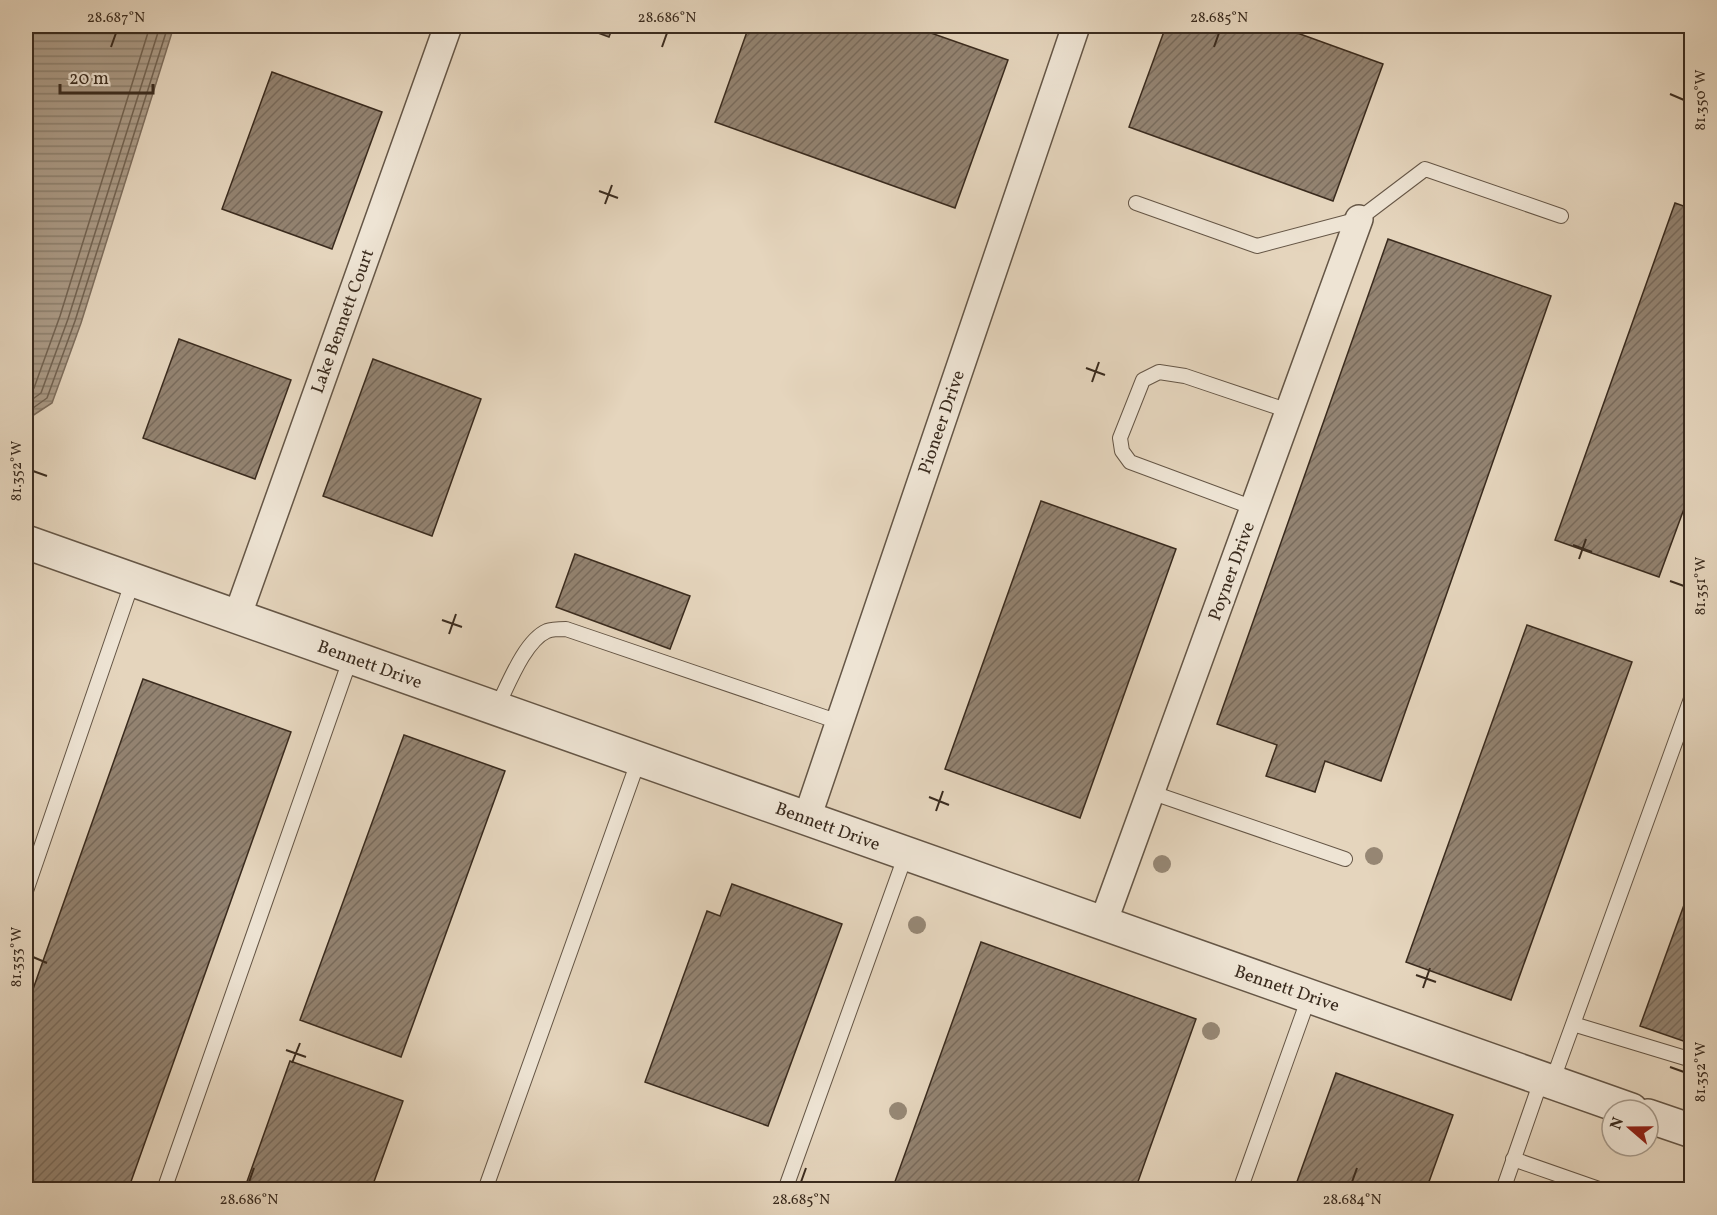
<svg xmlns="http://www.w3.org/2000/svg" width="1717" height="1215" viewBox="0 0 1717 1215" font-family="Vollkorn,serif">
<defs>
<pattern id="water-rules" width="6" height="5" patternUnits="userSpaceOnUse" patternTransform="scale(1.5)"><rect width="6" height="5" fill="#ab9b87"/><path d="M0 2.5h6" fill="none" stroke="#8c7f6e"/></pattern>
<pattern id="building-hatch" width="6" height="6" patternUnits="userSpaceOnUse" patternTransform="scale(1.5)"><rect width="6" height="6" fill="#938371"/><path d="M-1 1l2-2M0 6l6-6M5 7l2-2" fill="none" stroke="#796b5c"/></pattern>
</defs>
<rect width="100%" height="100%" fill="#e5d5bd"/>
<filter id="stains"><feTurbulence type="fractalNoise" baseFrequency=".00333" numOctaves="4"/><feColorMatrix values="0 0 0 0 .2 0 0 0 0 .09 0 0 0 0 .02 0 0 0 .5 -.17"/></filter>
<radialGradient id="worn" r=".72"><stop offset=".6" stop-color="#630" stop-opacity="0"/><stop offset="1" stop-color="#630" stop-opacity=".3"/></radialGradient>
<!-- water -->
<path fill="url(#water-rules)" stroke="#7e6e5d" stroke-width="1.5" d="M 26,26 L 174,26 L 81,323 L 52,403 L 26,420 Z"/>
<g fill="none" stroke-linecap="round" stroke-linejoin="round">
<!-- shore -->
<path stroke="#726352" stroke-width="1.5" d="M 26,393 L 34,388 L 60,316 L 150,26
M 26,404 L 41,393 L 68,319 L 160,26
M 26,413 L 47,398 L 75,321 L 168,26"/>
</g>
<!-- building -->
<path fill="url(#building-hatch)" stroke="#3a2b1e" stroke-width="1.5" d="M 579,26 L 613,26 L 609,37 Z
M 749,26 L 911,26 L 1008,60 L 955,208 L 715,122 Z
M 1166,26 L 1278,26 L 1383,64 L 1333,201 L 1129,127 Z
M 272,72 L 382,112 L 332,249 L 222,209 Z
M 1675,203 L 1692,209 L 1692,487 L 1659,577 L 1555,540 Z
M 1388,239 L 1551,296 L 1381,781 L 1325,761 L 1315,792 L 1266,776 L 1277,745 L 1217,724 Z
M 179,339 L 291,380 L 255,479 L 143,438 Z
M 373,359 L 481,399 L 432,536 L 323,496 Z
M 1041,501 L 1176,549 L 1080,818 L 945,769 Z
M 575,554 L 690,596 L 670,649 L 556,607 Z
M 1527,625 L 1632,662 L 1511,1000 L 1406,962 Z
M 143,679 L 291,732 L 128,1190 L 26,1190 L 26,1009 Z
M 404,735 L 505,771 L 401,1057 L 300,1020 Z
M 1692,883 L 1692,1044 L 1640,1026 Z
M 732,884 L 842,924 L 768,1126 L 645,1082 L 707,911 L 720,916 Z
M 981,942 L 1196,1019 L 1135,1190 L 892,1190 Z
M 290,1061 L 403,1101 L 371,1190 L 244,1190 Z
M 1336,1073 L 1453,1115 L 1426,1190 L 1294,1190 Z"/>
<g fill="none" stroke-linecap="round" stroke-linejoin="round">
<!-- service casing -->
<g stroke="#655646" stroke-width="16">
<path id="service" d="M 1136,203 L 1257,246 L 1359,219 L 1425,169 L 1561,216
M 1254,508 L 1130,462 L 1122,451 L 1120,438 L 1143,380 L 1159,372 L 1185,376 L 1289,411
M 496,709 C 507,688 524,641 547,631 C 552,629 560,629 566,629 L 839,722
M 1150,792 L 1345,859
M 26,891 L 133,580
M 1573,1024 L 1692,1060
M 1552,1082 L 1692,696
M 1513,1159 L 1602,1190
M 164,1190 L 351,657
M 485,1190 L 639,759
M 785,1190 L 906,854
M 1240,1190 L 1309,997
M 1503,1190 L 1542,1078"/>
</g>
<!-- minor casing -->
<g stroke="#655646" stroke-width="30">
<path id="minor" d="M 237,617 L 448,26
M 807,818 L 1076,26
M 1103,923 L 1359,219"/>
</g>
<!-- tertiary casing -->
<g stroke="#655646" stroke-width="36">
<path id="tertiary" d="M 26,542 L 1631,1110
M 1648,1116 L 1692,1131"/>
</g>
<!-- service -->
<use href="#service" stroke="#eee4d4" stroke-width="14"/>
<!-- minor -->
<use href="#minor" stroke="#eee4d4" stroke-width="27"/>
<!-- tertiary -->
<use href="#tertiary" stroke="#eee4d4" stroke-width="33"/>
</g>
<!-- trees -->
<g fill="#968774">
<circle cx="1374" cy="856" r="9"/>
<circle cx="1162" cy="864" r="9"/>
<circle cx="917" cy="925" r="9"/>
<circle cx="1211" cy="1031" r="9"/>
<circle cx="898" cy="1111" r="9"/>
</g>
<!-- ticks -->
<path fill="none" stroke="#3a2b1e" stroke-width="2" d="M 111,47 L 116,33M 662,47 L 667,33M 1214,47 L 1219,33M 1670,94 L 1684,100M 599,191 L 618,198M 605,204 L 612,185M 1086,368 L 1105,375M 1092,382 L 1099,362M 33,471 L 47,476M 1573,545 L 1592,552M 1579,559 L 1586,539M 1670,581 L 1684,586M 442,620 L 462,627M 449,634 L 456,614M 929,797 L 949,805M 936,811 L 943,791M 33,957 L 47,963M 1416,975 L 1436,982M 1423,988 L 1430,968M 286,1050 L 306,1057M 292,1063 L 300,1043M 1670,1067 L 1684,1072M 249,1182 L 254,1168M 801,1182 L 806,1168M 1352,1182 L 1357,1168"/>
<g text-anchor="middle" stroke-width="6" stroke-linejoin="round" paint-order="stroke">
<!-- street labels -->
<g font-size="18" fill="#3a2b1e" stroke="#eee4d4">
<text transform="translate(342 321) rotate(-70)" y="6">Lake Bennett Court</text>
<text transform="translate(941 422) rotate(-71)" y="6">Pioneer Drive</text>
<text transform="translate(1231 571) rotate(-70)" y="6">Poyner Drive</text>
<text transform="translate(370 664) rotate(20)" y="6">Bennett Drive</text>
<text transform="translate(828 826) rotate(20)" y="6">Bennett Drive</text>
<text transform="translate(1287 988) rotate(19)" y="6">Bennett Drive</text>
</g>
</g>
<!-- margin -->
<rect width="1717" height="1215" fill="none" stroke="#e5d5bd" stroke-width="66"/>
<!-- north arrow -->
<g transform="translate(1630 1128) rotate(290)"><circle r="28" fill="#eee4d4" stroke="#a69a8b" stroke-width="1.5"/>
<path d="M0-4.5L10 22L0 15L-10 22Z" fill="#8f2418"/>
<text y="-9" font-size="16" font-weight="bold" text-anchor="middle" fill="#3a2b1e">N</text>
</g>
<!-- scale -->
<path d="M60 84v9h93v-9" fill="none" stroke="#3a2b1e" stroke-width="3"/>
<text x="69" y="84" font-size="18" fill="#3a2b1e" stroke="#eee4d4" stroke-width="4.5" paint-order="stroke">20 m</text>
<rect x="33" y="33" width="1651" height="1149" fill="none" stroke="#3a2b1e" stroke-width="2"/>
<g font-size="15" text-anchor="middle" fill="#3a2b1e">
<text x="116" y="22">28.687°N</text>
<text x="667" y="22">28.686°N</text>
<text x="1219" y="22">28.685°N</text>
<text transform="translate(1700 100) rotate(-90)" y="5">81.350°W</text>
<text transform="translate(16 471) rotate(-90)" y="5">81.352°W</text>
<text transform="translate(1700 586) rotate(-90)" y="5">81.351°W</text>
<text transform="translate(16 957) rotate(-90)" y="5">81.353°W</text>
<text transform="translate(1700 1072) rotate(-90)" y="5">81.352°W</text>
<text x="249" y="1204">28.686°N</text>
<text x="801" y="1204">28.685°N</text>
<text x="1352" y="1204">28.684°N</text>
</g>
<rect width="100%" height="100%" filter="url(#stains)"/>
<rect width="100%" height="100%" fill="url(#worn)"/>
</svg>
